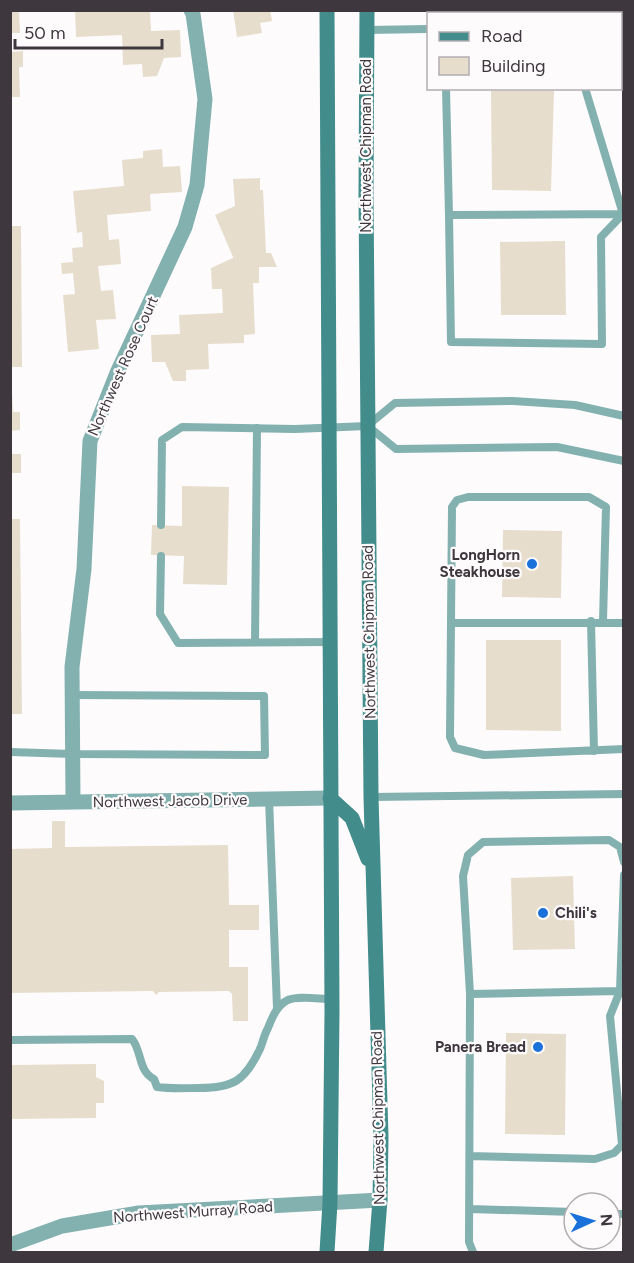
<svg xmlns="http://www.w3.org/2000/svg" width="634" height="1263" viewBox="0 0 634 1263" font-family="Figtree,sans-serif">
<rect width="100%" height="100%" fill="#fefbfd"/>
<!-- building -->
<path fill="#e7ddcc" d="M 10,10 L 19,10 L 20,33 L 10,33 Z
M 75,10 L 150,10 L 151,31 L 180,30 L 181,57 L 164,58 L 157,76 L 143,77 L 142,64 L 123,65 L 122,35 L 76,37 Z
M 233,10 L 270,10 L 272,21 L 260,23 L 262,33 L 237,37 Z
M 23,51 L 23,67 L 19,67 L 20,97 L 10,97 L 10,52 Z
M 491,91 L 554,91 L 551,191 L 492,190 Z
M 162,149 L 163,167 L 180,166 L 182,192 L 150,194 L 151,211 L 107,215 L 109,240 L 119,239 L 121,264 L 98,266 L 101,291 L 113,290 L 116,319 L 96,320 L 99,349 L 68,352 L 63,295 L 75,294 L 73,273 L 62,274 L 61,263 L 73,262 L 72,248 L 83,247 L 82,232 L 77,233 L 73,191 L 124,186 L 122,160 L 143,158 L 143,151 Z
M 260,178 L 260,190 L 263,190 L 266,253 L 271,253 L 277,267 L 259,267 L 259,283 L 253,283 L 255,334 L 244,335 L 244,343 L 208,344 L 209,369 L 186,370 L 186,381 L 173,381 L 165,362 L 152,362 L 151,335 L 180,334 L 179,315 L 223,313 L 222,289 L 212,289 L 211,268 L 233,258 L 233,257 L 215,215 L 235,206 L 233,179 Z
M 10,226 L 21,226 L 22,367 L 10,367 Z
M 565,241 L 566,315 L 501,315 L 500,242 Z
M 10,392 L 12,392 L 13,412 L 20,412 L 20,430 L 10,431 Z
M 10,454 L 21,454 L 21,473 L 10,473 Z
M 182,486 L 229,487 L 227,585 L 183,584 L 184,556 L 151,555 L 152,525 L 182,526 Z
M 10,519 L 20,519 L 22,714 L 10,714 Z
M 503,530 L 562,531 L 561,598 L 502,597 Z
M 486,640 L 561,640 L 561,731 L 486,730 Z
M 52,821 L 65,821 L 65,847 L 228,845 L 229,905 L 259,905 L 259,930 L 229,930 L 229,967 L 248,967 L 248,1021 L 233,1021 L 232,994 L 229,991 L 159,992 L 156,995 L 153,991 L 10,993 L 10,849 L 52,848 Z
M 573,876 L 575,949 L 513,950 L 511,878 Z
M 506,1033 L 566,1034 L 565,1135 L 505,1134 Z
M 96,1064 L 96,1077 L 104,1081 L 104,1103 L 96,1103 L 96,1118 L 10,1119 L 10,1065 Z"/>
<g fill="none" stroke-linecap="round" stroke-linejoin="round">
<!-- service -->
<path stroke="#83b1b0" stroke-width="8" d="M 617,10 L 618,14
M 367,30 L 428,29
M 620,30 L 624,41
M 446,88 L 449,215 L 624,214
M 585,88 L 623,214
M 449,215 L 451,342 L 602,344 L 601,237 L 623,214
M 369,427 L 396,449 L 557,447 L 624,461
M 161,525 L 162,440 L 182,427 L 295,429 L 367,426 L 395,403 L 513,401 L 575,405 L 624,416
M 161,556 L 160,614 L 178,643 L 329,642
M 591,621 L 594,751
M 451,623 L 452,507 L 457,500 L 468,497 L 589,497 L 606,507 L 603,621
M 624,623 L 451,623 L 450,737 L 455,748 L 484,755 L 624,749
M 255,642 L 257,428
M 10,752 L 73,754 L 265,755 L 264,696 L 72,695
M 371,797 L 624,794
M 269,799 L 277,1008
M 624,875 L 620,991 L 624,991
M 12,1040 L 132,1039 C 142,1051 138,1071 154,1079 L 157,1087 C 171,1089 185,1088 199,1088 C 233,1088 245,1081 260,1049 C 263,1042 264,1035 268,1028 C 272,1018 276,1007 286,1001 C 295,995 319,999 331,999
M 470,1156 L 595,1159 L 614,1153 L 622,1145 L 610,1016 L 620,991 L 470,994
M 470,1209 L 574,1212
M 610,1214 L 624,1214
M 473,1252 L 469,1242 L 470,994 L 463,876 L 468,855 L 483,842 L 609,840 L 620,847 L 624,862"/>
<!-- minor -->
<path stroke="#83b1b0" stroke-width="15" d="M 73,802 L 72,667 L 84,569 L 90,441 L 117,373 L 185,227 L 197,185 L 205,99 L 193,14 L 191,10
M 10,803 L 330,798"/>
<!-- tertiary -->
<path stroke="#83b1b0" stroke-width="15" d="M 10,1245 L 62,1226 L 139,1213 L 380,1200"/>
<!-- secondary -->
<path stroke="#428c8c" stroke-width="15" d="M 367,10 L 366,194 L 371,797 L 381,1137 L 380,1200 L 376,1252
M 330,798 L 352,818 L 368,859
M 327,1252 L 330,1203 L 332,1011 L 327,10"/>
</g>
<!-- markers -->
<g fill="#1a71da" stroke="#fefbfd" stroke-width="2">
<circle cx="532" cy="564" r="6"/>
<circle cx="543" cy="913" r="6"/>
<circle cx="538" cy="1047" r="6"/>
</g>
<g text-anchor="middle" stroke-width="4.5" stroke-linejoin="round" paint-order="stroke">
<!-- street labels -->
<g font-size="15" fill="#3e383e" stroke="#fefbfd">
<text transform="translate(366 146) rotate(-90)" y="5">Northwest Chipman Road</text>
<text transform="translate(123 366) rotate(-66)" y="5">Northwest Rose Court</text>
<text transform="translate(369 632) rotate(-91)" y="5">Northwest Chipman Road</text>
<text transform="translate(170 801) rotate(-1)" y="5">Northwest Jacob Drive</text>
<text transform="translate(378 1118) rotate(-91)" y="5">Northwest Chipman Road</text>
<text transform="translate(193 1212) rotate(-4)" y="5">Northwest Murray Road</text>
</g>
<!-- poi labels -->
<g font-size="15" font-weight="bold" fill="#3e383e" stroke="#fefbfd" text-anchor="end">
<text x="520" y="560">LongHorn<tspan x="520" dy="17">Steakhouse</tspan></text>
<text x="555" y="918" text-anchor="start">Chili's</text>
<text x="526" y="1052">Panera Bread</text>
</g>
</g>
<!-- border -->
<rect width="634" height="1263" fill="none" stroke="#3e383e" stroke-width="24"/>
<!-- legend -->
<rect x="427" y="12" width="195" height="78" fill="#fefbfd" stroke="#b1adb1" stroke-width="1.5"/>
<rect x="439" y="32" width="30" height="9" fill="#428c8c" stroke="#b1adb1" stroke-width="1.5"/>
<text x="481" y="42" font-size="18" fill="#3e383e">Road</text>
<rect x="439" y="57" width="30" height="18" fill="#e7ddcc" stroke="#b1adb1" stroke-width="1.5"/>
<text x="481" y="72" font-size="18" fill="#3e383e">Building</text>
<!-- north arrow -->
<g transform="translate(592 1221) rotate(86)"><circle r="28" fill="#fefbfd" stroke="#b1adb1" stroke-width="1.5"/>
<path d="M0-4.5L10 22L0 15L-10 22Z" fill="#1a71da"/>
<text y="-9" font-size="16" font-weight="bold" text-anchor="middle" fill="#3e383e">N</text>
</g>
<!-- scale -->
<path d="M15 39v9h147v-9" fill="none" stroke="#3e383e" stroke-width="3"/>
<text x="24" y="39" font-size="18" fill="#3e383e" stroke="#fefbfd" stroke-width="4.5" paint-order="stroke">50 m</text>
</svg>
